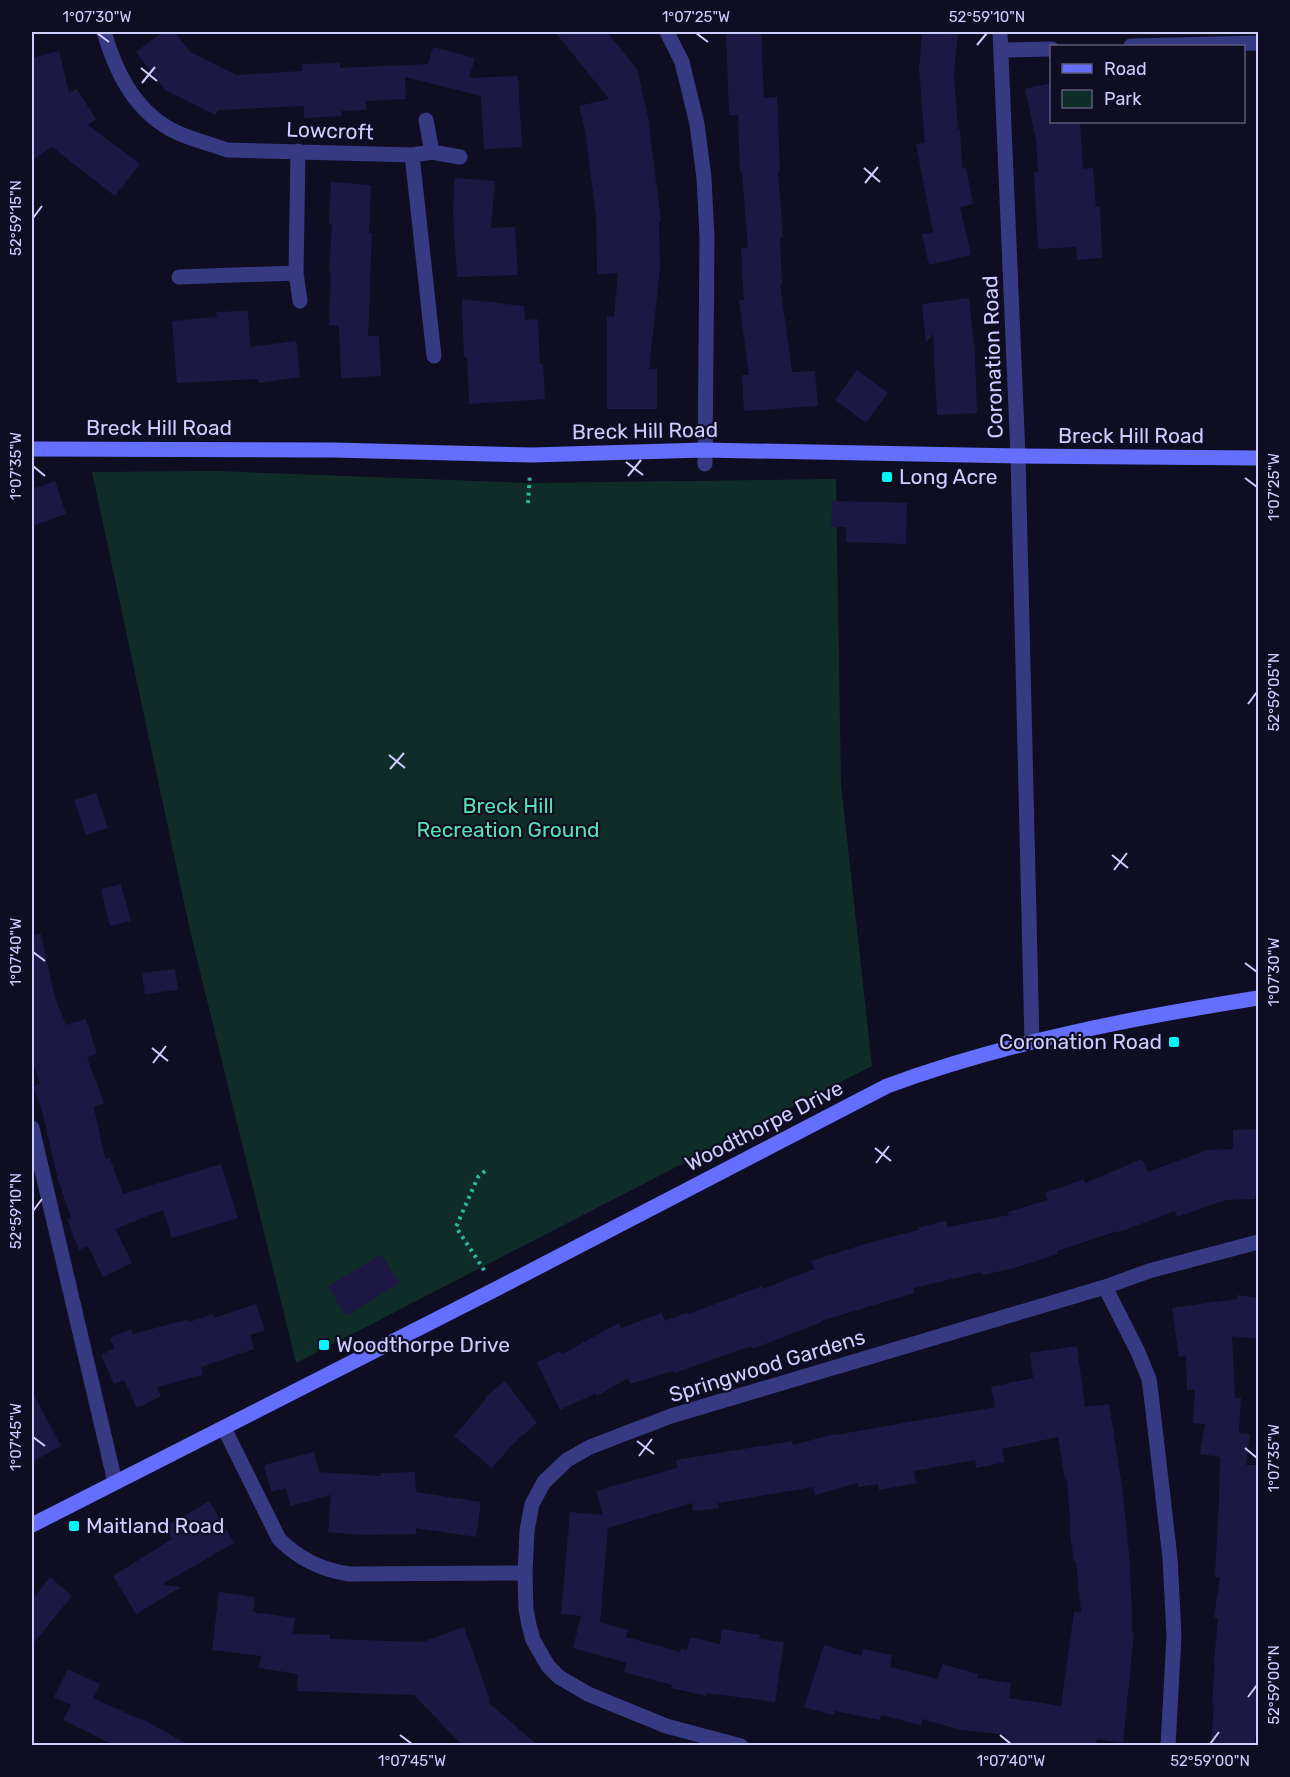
<svg xmlns="http://www.w3.org/2000/svg" width="1290" height="1777" viewBox="0 0 1290 1777" font-family="Rubik,sans-serif">
<rect width="100%" height="100%" fill="#0e0d22"/>
<!-- green -->
<path fill="#102c28" d="M 218,471 L 529,483 L 836,479 L 841,784 L 872,1066 L 296,1363 L 191,935 L 92,472 Z"/>
<!-- building -->
<path fill="#1d1843" d="M 163,32 L 175,32 L 190,52 L 236,75 L 302,71 L 302,64 L 340,63 L 340,68 L 428,64 L 433,47 L 475,58 L 469,78 L 518,76 L 522,147 L 484,149 L 481,96 L 405,77 L 406,99 L 366,101 L 366,110 L 342,111 L 342,116 L 304,118 L 304,106 L 218,110 L 216,115 L 165,90 L 136,52 Z
M 555,32 L 607,32 L 637,69 L 650,126 L 649,126 L 661,221 L 659,221 L 660,268 L 649,369 L 657,369 L 657,409 L 607,409 L 607,316 L 614,317 L 618,273 L 597,274 L 596,216 L 585,130 L 579,106 L 609,99 Z
M 726,32 L 761,32 L 764,98 L 777,97 L 780,171 L 778,171 L 783,237 L 780,238 L 782,284 L 780,284 L 792,372 L 815,371 L 818,406 L 744,411 L 742,375 L 749,375 L 739,300 L 744,300 L 741,248 L 748,248 L 742,172 L 740,173 L 738,115 L 729,115 Z
M 922,32 L 958,32 L 954,74 L 958,129 L 960,129 L 962,168 L 966,168 L 973,204 L 960,207 L 971,255 L 929,265 L 922,234 L 933,232 L 916,144 L 925,143 L 919,69 Z
M 59,51 L 69,93 L 77,89 L 96,119 L 88,125 L 140,164 L 115,196 L 52,147 L 32,160 L 32,58 Z
M 1052,83 L 1052,122 L 1080,122 L 1083,169 L 1093,168 L 1096,207 L 1100,207 L 1102,258 L 1077,260 L 1076,247 L 1038,249 L 1034,172 L 1038,172 L 1036,140 L 1025,89 Z
M 455,178 L 495,181 L 491,228 L 515,227 L 518,275 L 457,277 L 453,211 Z
M 331,182 L 371,185 L 369,233 L 372,233 L 368,336 L 379,336 L 381,376 L 341,378 L 339,326 L 329,325 L 331,273 L 329,273 L 332,224 L 329,224 Z
M 969,298 L 975,354 L 977,413 L 937,415 L 933,334 L 926,343 L 922,304 Z
M 462,299 L 524,306 L 525,320 L 538,319 L 540,364 L 543,364 L 545,399 L 469,404 L 467,357 L 464,357 Z
M 248,311 L 250,347 L 296,341 L 300,377 L 259,383 L 258,379 L 177,383 L 172,321 L 217,317 L 216,312 Z
M 857,370 L 888,393 L 866,423 L 835,400 Z
M 55,481 L 66,514 L 32,526 L 32,489 Z
M 832,501 L 907,503 L 906,544 L 846,542 L 846,527 L 831,527 Z
M 96,793 L 108,828 L 86,835 L 74,800 Z
M 121,884 L 131,921 L 110,926 L 101,889 Z
M 41,934 L 55,998 L 66,1025 L 86,1019 L 97,1054 L 87,1057 L 104,1103 L 94,1107 L 105,1159 L 110,1158 L 123,1194 L 221,1164 L 238,1218 L 172,1238 L 163,1210 L 115,1229 L 132,1263 L 103,1277 L 88,1246 L 79,1250 L 67,1219 L 71,1218 L 58,1180 L 42,1111 L 33,1086 L 40,1084 L 32,1059 L 32,935 Z
M 175,969 L 178,990 L 145,994 L 142,973 Z
M 1256,1129 L 1256,1143 L 1258,1143 L 1258,1195 L 1255,1196 L 1255,1199 L 1225,1200 L 1177,1217 L 1175,1211 L 1117,1233 L 1117,1231 L 1057,1251 L 1058,1254 L 1011,1269 L 982,1275 L 982,1272 L 913,1288 L 914,1293 L 821,1321 L 822,1322 L 752,1349 L 751,1346 L 674,1373 L 673,1371 L 630,1384 L 628,1378 L 597,1396 L 596,1393 L 560,1410 L 537,1362 L 560,1351 L 562,1354 L 619,1323 L 621,1328 L 662,1313 L 665,1321 L 688,1312 L 689,1314 L 762,1286 L 763,1289 L 814,1269 L 811,1261 L 868,1243 L 919,1230 L 918,1228 L 946,1221 L 948,1227 L 1009,1215 L 1008,1212 L 1048,1200 L 1045,1193 L 1084,1179 L 1085,1183 L 1142,1159 L 1148,1172 L 1207,1150 L 1233,1149 L 1233,1130 Z
M 381,1254 L 399,1283 L 346,1316 L 328,1287 Z
M 1237,1295 L 1258,1298 L 1258,1339 L 1232,1336 L 1235,1398 L 1241,1398 L 1239,1433 L 1250,1434 L 1246,1465 L 1258,1465 L 1258,1738 L 1255,1737 L 1255,1746 L 1211,1746 L 1214,1705 L 1212,1705 L 1215,1663 L 1214,1663 L 1218,1618 L 1214,1617 L 1220,1577 L 1215,1577 L 1219,1501 L 1220,1457 L 1200,1454 L 1205,1424 L 1193,1423 L 1195,1390 L 1187,1390 L 1186,1356 L 1179,1357 L 1172,1308 L 1237,1299 Z
M 256,1304 L 265,1330 L 250,1335 L 254,1349 L 201,1367 L 203,1375 L 157,1387 L 161,1396 L 137,1408 L 124,1380 L 114,1384 L 101,1355 L 114,1348 L 110,1338 L 131,1329 L 133,1334 L 189,1319 L 189,1322 L 213,1314 L 214,1318 Z
M 1077,1346 L 1085,1407 L 1109,1404 L 1122,1486 L 1129,1554 L 1132,1609 L 1132,1633 L 1134,1633 L 1123,1743 L 1097,1739 L 1096,1746 L 1004,1746 L 1006,1735 L 962,1730 L 922,1719 L 921,1725 L 881,1715 L 880,1720 L 835,1711 L 834,1715 L 804,1707 L 824,1645 L 861,1656 L 863,1649 L 892,1655 L 890,1667 L 938,1679 L 942,1664 L 978,1674 L 977,1678 L 1011,1683 L 1009,1698 L 1061,1706 L 1074,1612 L 1081,1612 L 1076,1562 L 1074,1562 L 1070,1532 L 1071,1532 L 1067,1479 L 1065,1480 L 1058,1437 L 1002,1449 L 1005,1462 L 976,1468 L 975,1460 L 914,1471 L 916,1483 L 879,1490 L 878,1484 L 858,1487 L 858,1483 L 815,1495 L 813,1487 L 718,1503 L 719,1508 L 693,1511 L 692,1503 L 608,1528 L 600,1622 L 628,1630 L 626,1637 L 680,1652 L 681,1648 L 687,1650 L 690,1637 L 720,1644 L 722,1629 L 760,1635 L 759,1639 L 784,1642 L 775,1702 L 707,1693 L 706,1696 L 671,1688 L 672,1685 L 624,1672 L 627,1663 L 573,1648 L 581,1616 L 561,1614 L 570,1512 L 603,1515 L 596,1491 L 677,1468 L 676,1460 L 792,1441 L 793,1445 L 834,1434 L 835,1435 L 995,1407 L 991,1387 L 1033,1378 L 1030,1353 Z
M 505,1381 L 537,1423 L 514,1443 L 492,1468 L 454,1436 L 486,1399 L 485,1397 Z
M 32,1391 L 61,1446 L 32,1462 Z
M 314,1452 L 319,1472 L 381,1476 L 381,1473 L 415,1472 L 416,1492 L 481,1502 L 476,1537 L 416,1528 L 416,1534 L 362,1535 L 328,1532 L 331,1495 L 290,1506 L 286,1488 L 271,1492 L 264,1465 Z
M 209,1501 L 234,1543 L 164,1583 L 165,1585 L 181,1587 L 136,1614 L 113,1576 L 172,1539 L 165,1527 Z
M 50,1577 L 72,1596 L 32,1645 L 32,1600 Z
M 219,1592 L 255,1597 L 253,1612 L 295,1618 L 292,1634 L 330,1635 L 330,1639 L 422,1642 L 464,1627 L 490,1700 L 488,1702 L 538,1746 L 463,1746 L 414,1695 L 297,1691 L 298,1674 L 259,1668 L 261,1656 L 212,1650 Z
M 68,1669 L 100,1684 L 93,1698 L 144,1721 L 144,1720 L 190,1746 L 116,1746 L 63,1720 L 71,1705 L 54,1697 Z"/>
<g fill="none" stroke-linecap="round" stroke-linejoin="round">
<!-- path -->
<path stroke="#2bb6a0" stroke-width="4" stroke-dasharray="3 4.5" stroke-linecap="butt" d="M 528,503 L 530,474
M 485,1171 L 478,1177 L 456,1227 L 486,1273"/>
<!-- street -->
<path stroke="#363a82" stroke-width="15" d="M 104,32 C 115,70 133,108 170,129 C 188,139 208,143 227,150 L 412,155 L 434,356
M 667,32 L 682,62 L 697,124 L 704,178 L 707,238 L 705,464
M 1000,32 L 1018,456 L 1032,1042
M 1131,46 L 1258,43
M 1001,50 L 1052,49
M 426,120 L 432,152
M 298,151 L 296,273 L 300,301
M 412,155 L 432,152 L 460,157
M 179,277 L 296,273
M 32,1128 L 115,1482
M 1105,1287 L 1138,1352 L 1149,1379 L 1152,1402 L 1170,1558 L 1174,1636 L 1168,1746
M 224,1428 L 279,1539 C 299,1559 322,1570 349,1574 L 525,1573
M 741,1746 L 666,1726 L 588,1694 L 559,1677 L 548,1666 L 533,1640 L 529,1625 L 526,1609 L 525,1573 L 527,1531 L 532,1504 L 544,1482 L 567,1460 L 590,1447 L 671,1416 L 1105,1287 L 1149,1271 L 1258,1242"/>
<!-- secondary -->
<path stroke="#646fff" stroke-width="15" d="M 32,449 L 333,450 L 532,455 L 704,450 L 1018,456 L 1258,458
M 32,1525 L 498,1288 L 887,1086 C 1007,1042 1132,1018 1258,998"/>
</g>
<!-- ticks -->
<path fill="none" stroke="#cecdff" stroke-width="2" d="M 97,33 L 109,42M 696,33 L 708,42M 977,45 L 987,33M 141,68 L 157,81M 142,83 L 155,67M 864,168 L 880,182M 865,183 L 878,167M 33,218 L 42,206M 626,462 L 643,475M 33,466 L 45,476M 628,476 L 641,460M 1245,478 L 1257,487M 1248,704 L 1257,692M 389,755 L 405,768M 390,769 L 404,753M 1112,855 L 1128,868M 1114,870 L 1127,853M 33,952 L 45,961M 1245,963 L 1257,972M 152,1048 L 168,1061M 153,1063 L 166,1046M 875,1148 L 891,1161M 876,1163 L 889,1146M 33,1211 L 42,1199M 33,1437 L 45,1446M 637,1441 L 654,1454M 1245,1448 L 1257,1458M 639,1456 L 652,1439M 1248,1697 L 1257,1685M 400,1735 L 412,1744M 1000,1735 L 1011,1744M 1210,1744 L 1219,1732"/>
<!-- markers -->
<g fill="#00f6f8" stroke="#0e0d22" stroke-width="2">
<rect x="881" y="471" width="12" height="12" rx="3"/>
<rect x="1168" y="1036" width="12" height="12" rx="3"/>
<rect x="318" y="1339" width="12" height="12" rx="3"/>
<rect x="68" y="1520" width="12" height="12" rx="3"/>
</g>
<g text-anchor="middle" stroke-width="4.5" stroke-linejoin="round" paint-order="stroke">
<!-- street labels -->
<g font-size="21" fill="#cecdff" stroke="#0e0d22">
<text transform="translate(330 131) rotate(2)" y="7">Lowcroft</text>
<text transform="translate(993 357) rotate(-92)" y="7">Coronation Road</text>
<text x="159" y="435">Breck Hill Road</text>
<text transform="translate(645 431) rotate(-1)" y="7">Breck Hill Road</text>
<text x="1131" y="443">Breck Hill Road</text>
<text transform="translate(764 1126) rotate(-27)" y="7">Woodthorpe Drive</text>
<text transform="translate(767 1366) rotate(-17)" y="7">Springwood Gardens</text>
</g>
<!-- poi labels -->
<g font-size="21" fill="#cecdff" stroke="#0e0d22" text-anchor="start">
<text x="899" y="484">Long Acre</text>
<text x="1162" y="1049" text-anchor="end">Coronation Road</text>
<text x="336" y="1352">Woodthorpe Drive</text>
<text x="86" y="1533">Maitland Road</text>
</g>
<!-- park labels -->
<g font-size="21" fill="#56e2b2" stroke="#0e0d22">
<text x="508" y="813">Breck Hill<tspan x="508" dy="24">Recreation Ground</tspan></text>
</g>
</g>
<!-- border -->
<rect width="1290" height="1777" fill="none" stroke="#0e0d22" stroke-width="66"/>
<!-- legend -->
<rect x="1050" y="45" width="195" height="78" fill="#0e0d22" stroke="#5b5a7a" stroke-width="1.5"/>
<rect x="1062" y="64" width="30" height="9" fill="#646fff" stroke="#5b5a7a" stroke-width="1.5"/>
<text x="1104" y="75" font-size="18" fill="#cecdff">Road</text>
<rect x="1062" y="90" width="30" height="18" fill="#102c28" stroke="#5b5a7a" stroke-width="1.5"/>
<text x="1104" y="105" font-size="18" fill="#cecdff">Park</text>
<rect x="33" y="33" width="1224" height="1711" fill="none" stroke="#cecdff" stroke-width="2"/>
<g font-size="15" text-anchor="middle" fill="#cecdff">
<text x="97" y="22">1°07'30"W</text>
<text x="696" y="22">1°07'25"W</text>
<text x="987" y="22">52°59'10"N</text>
<text transform="translate(16 218) rotate(-90)" y="5">52°59'15"N</text>
<text transform="translate(16 466) rotate(-90)" y="5">1°07'35"W</text>
<text transform="translate(1274 487) rotate(-90)" y="5">1°07'25"W</text>
<text transform="translate(1274 692) rotate(-90)" y="5">52°59'05"N</text>
<text transform="translate(16 952) rotate(-90)" y="5">1°07'40"W</text>
<text transform="translate(1274 972) rotate(-90)" y="5">1°07'30"W</text>
<text transform="translate(16 1211) rotate(-90)" y="5">52°59'10"N</text>
<text transform="translate(16 1437) rotate(-90)" y="5">1°07'45"W</text>
<text transform="translate(1274 1458) rotate(-90)" y="5">1°07'35"W</text>
<text transform="translate(1274 1685) rotate(-90)" y="5">52°59'00"N</text>
<text x="412" y="1766">1°07'45"W</text>
<text x="1011" y="1766">1°07'40"W</text>
<text x="1210" y="1766">52°59'00"N</text>
</g>
</svg>
